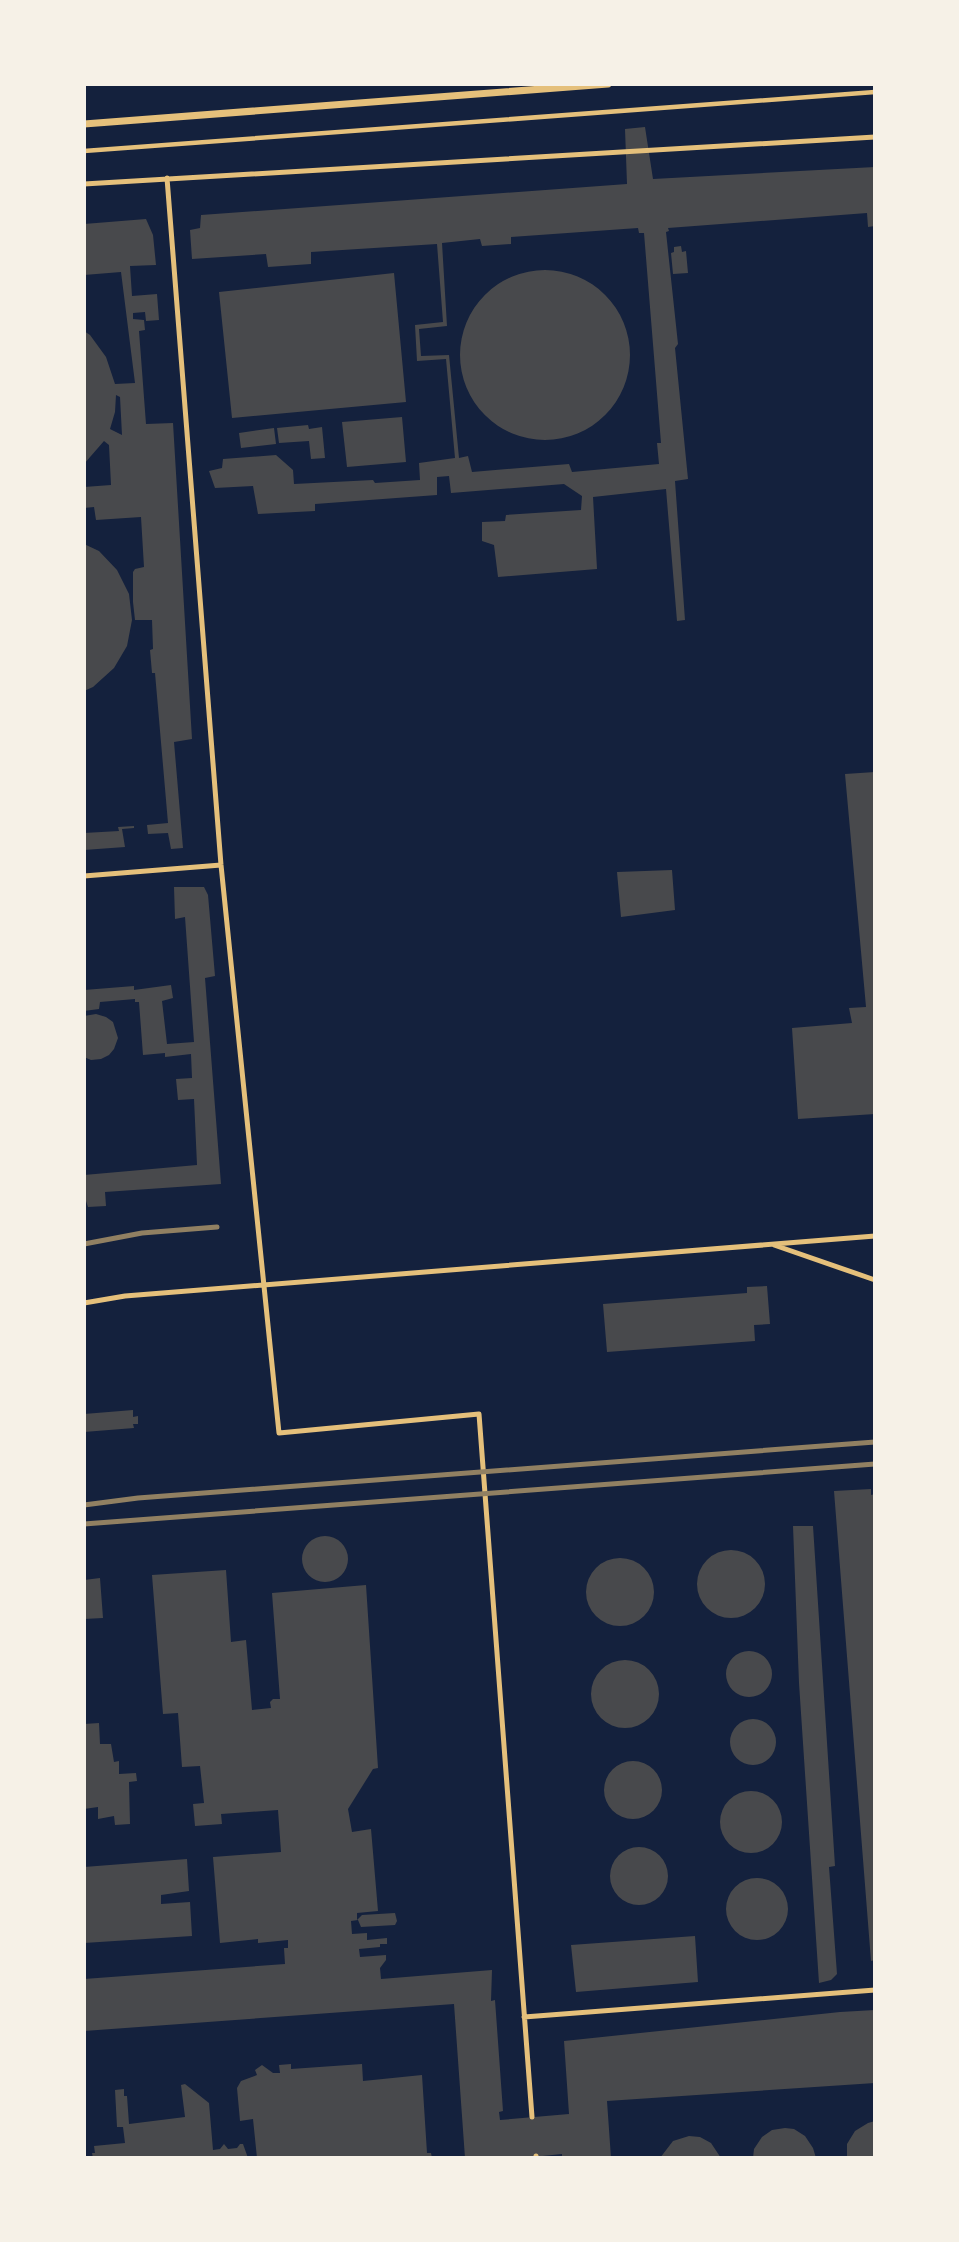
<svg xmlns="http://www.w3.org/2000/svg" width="959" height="2242" viewBox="0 0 959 2242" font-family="Lato,sans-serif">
<rect width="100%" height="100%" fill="#14213d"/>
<!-- building -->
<path fill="#48494c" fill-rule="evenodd" d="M 645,127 L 653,179 L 875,167 L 875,226 L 868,227 L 867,213 L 668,228 L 669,231 L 666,232 L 678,344 L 675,348 L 688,479 L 675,481 L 685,620 L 677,621 L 666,489 L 593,497 L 597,569 L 498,577 L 494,545 L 482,541 L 482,522 L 505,521 L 506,515 L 581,510 L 582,496 L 564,484 L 451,493 L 449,476 L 437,477 L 437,495 L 315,504 L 315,511 L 258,514 L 253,486 L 215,488 L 209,471 L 222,468 L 223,459 L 276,455 L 293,470 L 294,484 L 373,480 L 375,483 L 420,480 L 419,463 L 455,458 L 446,359 L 417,361 L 415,325 L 443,322 L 437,244 L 311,252 L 311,264 L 268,267 L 266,254 L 192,259 L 190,230 L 200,228 L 201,215 L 627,184 L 625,129 ZM 638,228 L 639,233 L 644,233 L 661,443 L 657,443 L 659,464 L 572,472 L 569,464 L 472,472 L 468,456 L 459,458 L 449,355 L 421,356 L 419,329 L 447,326 L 442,243 L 480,239 L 482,246 L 511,244 L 511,237 Z
M 146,219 L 153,235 L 156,265 L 130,266 L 132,296 L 157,294 L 159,320 L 146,321 L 145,312 L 133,313 L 133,319 L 144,320 L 145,330 L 139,331 L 146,424 L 173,423 L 192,739 L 174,742 L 183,848 L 171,849 L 168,833 L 148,834 L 147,825 L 168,823 L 155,673 L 152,673 L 150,650 L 153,649 L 152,620 L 135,620 L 133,602 L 133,572 L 135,569 L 144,567 L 141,517 L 96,520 L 94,507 L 84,508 L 84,487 L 111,485 L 109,445 L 104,441 L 84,464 L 84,331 L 90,335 L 106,357 L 115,384 L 135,383 L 121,272 L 84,275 L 84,224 ZM 116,395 L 120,397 L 122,435 L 110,429 L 115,412 Z
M 681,246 L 682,252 L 686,251 L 688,273 L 673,274 L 671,253 L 674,252 L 674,247 Z
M460 355a85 85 0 1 1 170 0a85 85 0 1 1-170 0Z
M 394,273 L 406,402 L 232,418 L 219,292 Z
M 402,417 L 406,462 L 347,467 L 342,422 Z
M 308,425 L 309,429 L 322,427 L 325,458 L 311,459 L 309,441 L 279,443 L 277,428 Z
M 274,428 L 276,444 L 241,448 L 239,433 Z
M 84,544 L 99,551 L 117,570 L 129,594 L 132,620 L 127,646 L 114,668 L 93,687 L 84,691 Z
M 875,772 L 875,1114 L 798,1119 L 792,1028 L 852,1023 L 849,1008 L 866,1007 L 845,774 Z
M 134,826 L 134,828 L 122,829 L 125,847 L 84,850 L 84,833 L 119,831 L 118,827 Z
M 672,870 L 675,910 L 621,917 L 617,872 Z
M 174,887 L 204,887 L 208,895 L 215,976 L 205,978 L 221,1184 L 105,1192 L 106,1206 L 88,1207 L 84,1195 L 84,1175 L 197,1165 L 194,1099 L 178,1100 L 176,1079 L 192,1078 L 191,1054 L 165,1057 L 165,1053 L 143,1055 L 139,1002 L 135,1002 L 135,999 L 100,1002 L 99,1009 L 84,1011 L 84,990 L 134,986 L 134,990 L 171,985 L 173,998 L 162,1001 L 167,1044 L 194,1042 L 185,917 L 175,919 Z
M 96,1014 L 106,1017 L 113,1022 L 118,1038 L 114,1049 L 109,1055 L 101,1059 L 91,1060 L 84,1057 L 84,1016 Z
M 767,1286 L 770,1324 L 754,1325 L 755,1341 L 607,1352 L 603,1304 L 747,1293 L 747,1287 Z
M 133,1410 L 133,1417 L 138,1416 L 138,1424 L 133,1424 L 134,1428 L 84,1432 L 84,1414 Z
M 871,1489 L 871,1495 L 875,1494 L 875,1960 L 871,1961 L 834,1491 Z
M 793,1526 L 813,1526 L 835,1866 L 829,1867 L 837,1974 L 831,1980 L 819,1983 L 799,1683 Z
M302 1559a23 23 0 1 1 46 0a23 23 0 1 1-46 0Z
M697 1584a34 34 0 1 1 68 0a34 34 0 1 1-68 0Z
M586 1592a34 34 0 1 1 68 0a34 34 0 1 1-68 0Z
M 226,1570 L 231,1642 L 246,1640 L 252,1710 L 271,1708 L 270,1702 L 273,1699 L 280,1699 L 272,1593 L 366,1585 L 378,1768 L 373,1769 L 348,1809 L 352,1832 L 371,1829 L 378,1911 L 357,1913 L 357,1920 L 362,1915 L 395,1913 L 397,1921 L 395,1925 L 361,1927 L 358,1920 L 351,1921 L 352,1934 L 367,1933 L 367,1940 L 387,1938 L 387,1944 L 380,1944 L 380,1947 L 359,1949 L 360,1957 L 386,1955 L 386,1960 L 380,1968 L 381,1979 L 492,1970 L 491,2001 L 495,2000 L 503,2111 L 499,2112 L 500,2120 L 569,2114 L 564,2041 L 840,2012 L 875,2010 L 875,2083 L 607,2101 L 611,2158 L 562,2158 L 562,2154 L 523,2158 L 465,2158 L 454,2004 L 84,2031 L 84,1979 L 285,1964 L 284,1948 L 288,1948 L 288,1940 L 258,1943 L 258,1939 L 220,1943 L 213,1857 L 281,1852 L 278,1810 L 221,1814 L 222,1824 L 195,1826 L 193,1804 L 204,1803 L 200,1766 L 182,1767 L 178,1713 L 163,1714 L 152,1575 Z
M 100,1578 L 103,1618 L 84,1619 L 84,1580 Z
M726 1674a23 23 0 1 1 46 0a23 23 0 1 1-46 0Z
M591 1694a34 34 0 1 1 68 0a34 34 0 1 1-68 0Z
M730 1742a23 23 0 1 1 46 0a23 23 0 1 1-46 0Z
M 99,1723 L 100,1744 L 111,1744 L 114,1762 L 119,1761 L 119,1774 L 136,1773 L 137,1781 L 129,1782 L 130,1824 L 115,1825 L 114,1816 L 98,1819 L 98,1807 L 84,1809 L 84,1724 Z
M604 1790a29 29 0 1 1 58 0a29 29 0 1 1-58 0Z
M720 1822a31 31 0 1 1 62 0a31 31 0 1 1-62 0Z
M610 1876a29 29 0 1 1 58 0a29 29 0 1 1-58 0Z
M 187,1859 L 189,1891 L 161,1895 L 161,1904 L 190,1902 L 192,1936 L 84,1943 L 84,1867 Z
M726 1909a31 31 0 1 1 62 0a31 31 0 1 1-62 0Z
M 695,1936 L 698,1982 L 576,1992 L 571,1945 Z
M 291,2064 L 291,2069 L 362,2064 L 363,2081 L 422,2075 L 427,2153 L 431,2153 L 432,2158 L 257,2158 L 253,2119 L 240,2121 L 237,2088 L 241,2081 L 257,2075 L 255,2070 L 262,2065 L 273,2073 L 280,2073 L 279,2065 Z
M 185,2084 L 209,2103 L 213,2150 L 220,2149 L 224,2144 L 228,2149 L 237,2148 L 240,2144 L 243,2144 L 248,2158 L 93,2158 L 92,2153 L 95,2153 L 94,2146 L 125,2143 L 123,2127 L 117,2127 L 115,2090 L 124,2089 L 124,2096 L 127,2096 L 129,2124 L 185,2117 L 181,2085 Z
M 875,2121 L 875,2158 L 847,2158 L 847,2144 L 855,2131 L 868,2123 Z
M 785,2128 L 794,2129 L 805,2136 L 813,2148 L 816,2158 L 753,2158 L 754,2149 L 762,2137 L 772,2130 Z
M 689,2136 L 700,2137 L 711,2143 L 721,2158 L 660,2158 L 673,2141 Z"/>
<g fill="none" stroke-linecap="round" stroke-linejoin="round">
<!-- path -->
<path stroke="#e5c07b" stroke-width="4.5" d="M 84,151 L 875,92"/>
<!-- service -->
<path stroke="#e5c07b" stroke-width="5" d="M 167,178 L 221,865 L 279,1433 L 479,1414 L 532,2117
M 84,184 L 875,137
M 84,876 L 221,865
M 774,1245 L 875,1280
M 84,1303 L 125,1296 L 875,1236
M 524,2017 L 875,1990
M 536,2156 L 536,2158"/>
<!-- minor -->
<path stroke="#e5c07b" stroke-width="7" d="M 84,124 L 608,84"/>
<!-- rail -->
<path stroke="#918062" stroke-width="5" d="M 84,1244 L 142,1233 L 217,1227
M 84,1505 L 138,1498 L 875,1442
M 84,1524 L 875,1464"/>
</g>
<!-- border -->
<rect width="959" height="2242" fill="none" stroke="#f6f1e7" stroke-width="172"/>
</svg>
